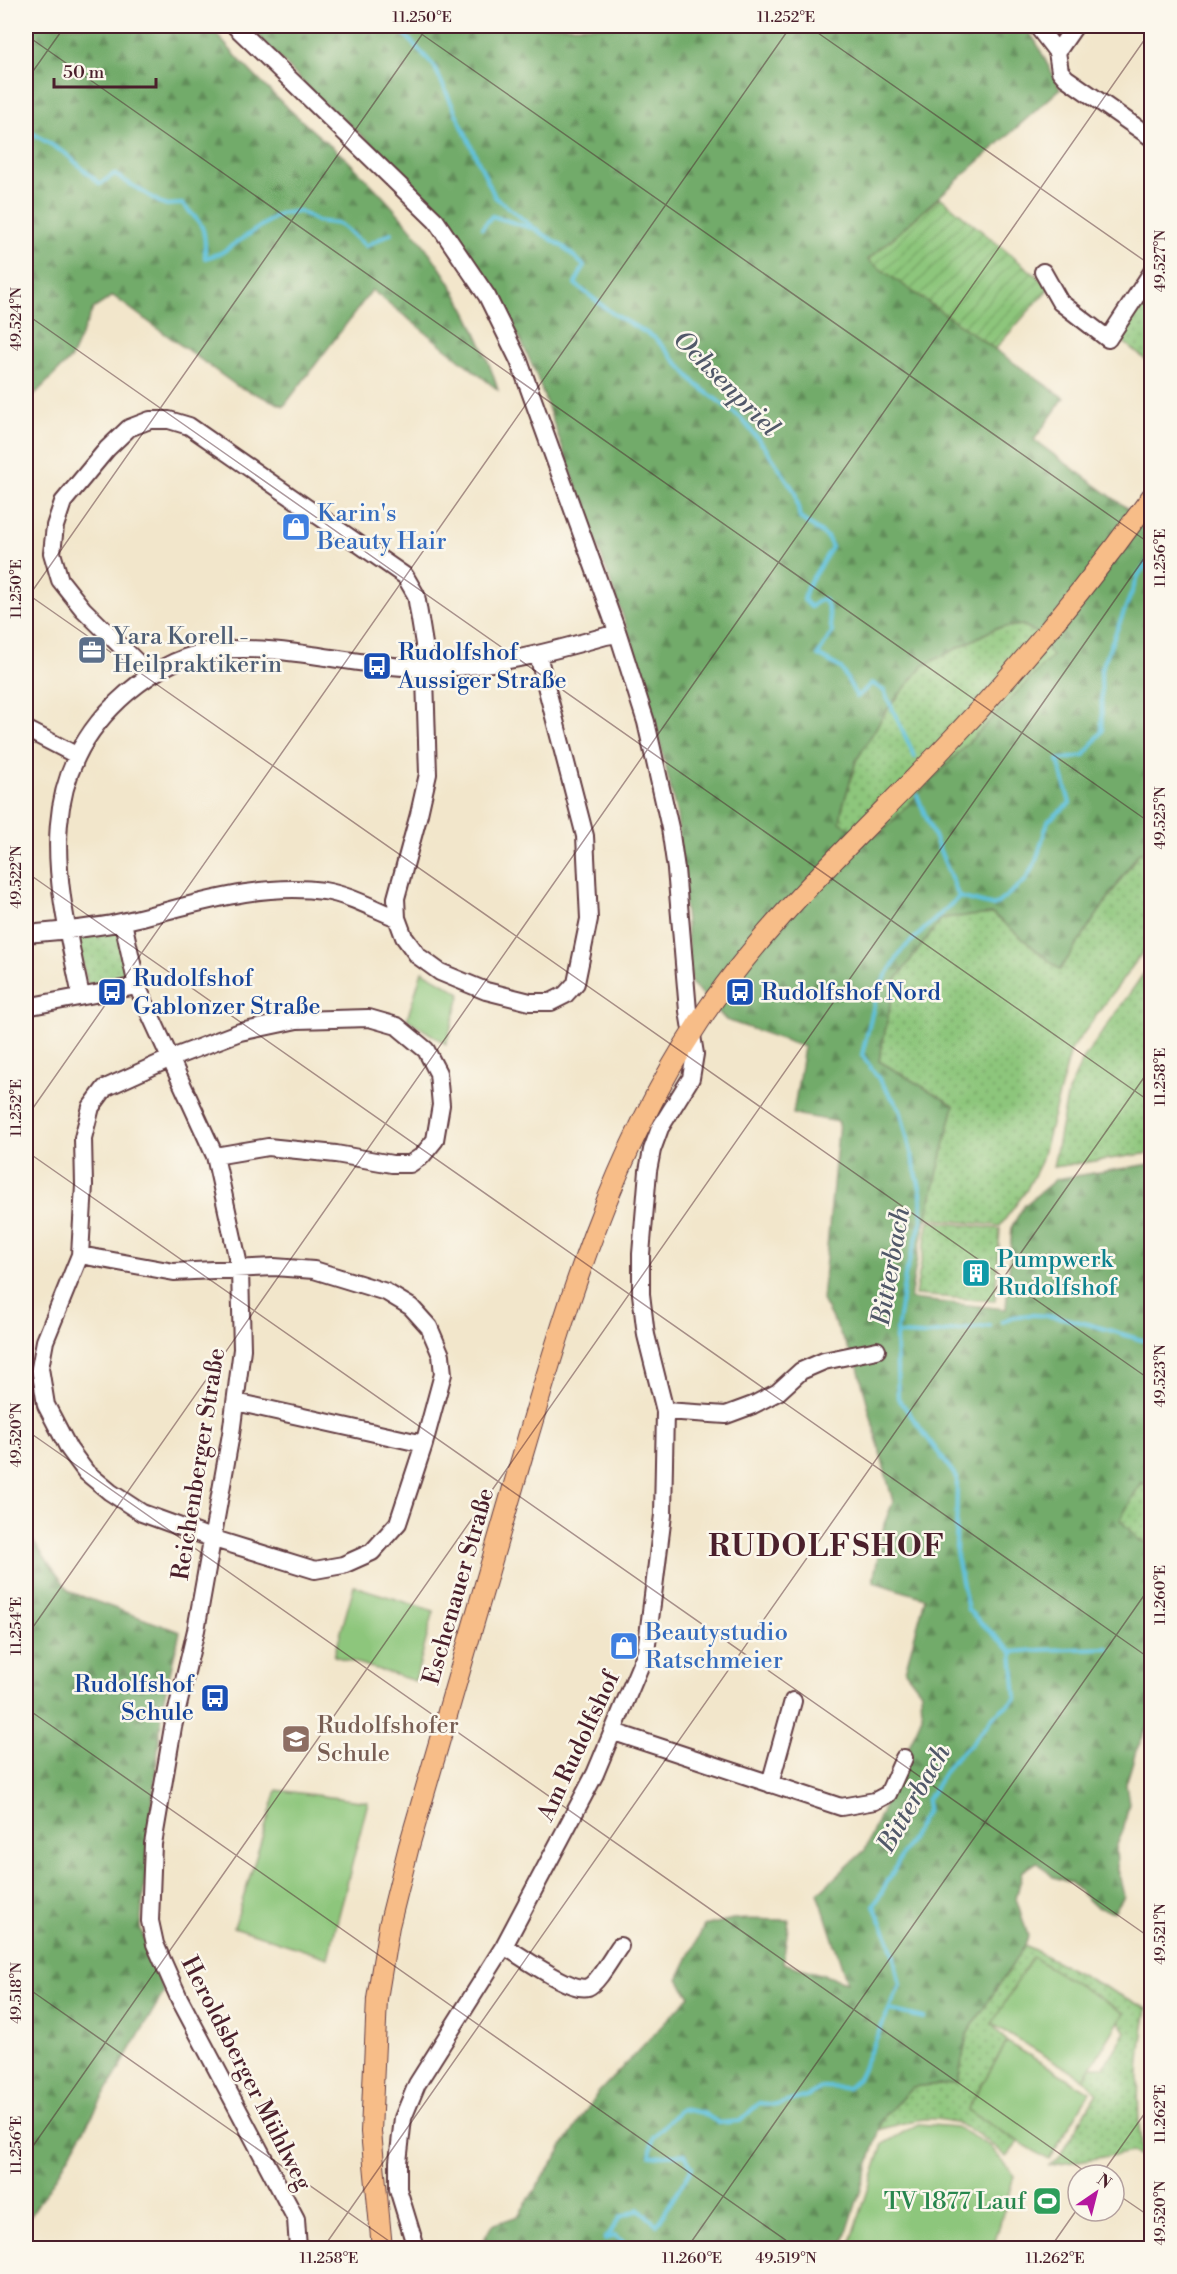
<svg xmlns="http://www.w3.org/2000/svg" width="1177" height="2274" viewBox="0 0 1177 2274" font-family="'Libre Bodoni',serif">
<defs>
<pattern id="grass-dots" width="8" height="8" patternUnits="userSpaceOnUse" patternTransform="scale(1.5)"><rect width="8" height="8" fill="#8dc67b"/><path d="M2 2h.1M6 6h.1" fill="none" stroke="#75a065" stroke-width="1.8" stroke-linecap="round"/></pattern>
<pattern id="forest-firs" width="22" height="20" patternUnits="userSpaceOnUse" patternTransform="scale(1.5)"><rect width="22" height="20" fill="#72ab6b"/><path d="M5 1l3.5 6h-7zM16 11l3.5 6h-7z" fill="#608b58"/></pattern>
<pattern id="garden-furrows" width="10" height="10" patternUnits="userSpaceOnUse" patternTransform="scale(1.5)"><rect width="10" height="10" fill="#8dc67b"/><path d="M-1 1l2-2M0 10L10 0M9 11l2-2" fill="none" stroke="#75a065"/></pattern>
</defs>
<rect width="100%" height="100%" fill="#fbf7ec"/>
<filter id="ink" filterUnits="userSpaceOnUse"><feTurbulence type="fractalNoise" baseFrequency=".0167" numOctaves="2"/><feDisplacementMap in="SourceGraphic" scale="12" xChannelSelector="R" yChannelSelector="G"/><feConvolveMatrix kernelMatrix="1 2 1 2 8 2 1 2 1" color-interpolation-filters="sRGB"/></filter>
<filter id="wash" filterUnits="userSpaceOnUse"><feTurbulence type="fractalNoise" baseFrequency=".008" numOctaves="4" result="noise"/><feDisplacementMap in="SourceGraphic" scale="24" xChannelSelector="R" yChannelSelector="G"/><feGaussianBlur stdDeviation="1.35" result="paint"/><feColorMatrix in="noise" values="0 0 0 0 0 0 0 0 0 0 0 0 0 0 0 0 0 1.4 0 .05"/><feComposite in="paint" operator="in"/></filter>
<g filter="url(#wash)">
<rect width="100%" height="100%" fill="#f2e6cb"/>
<!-- grass -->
<path fill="url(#grass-dots)" stroke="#6c7253" stroke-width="1.5" d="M 1140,303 L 1151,312 L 1151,364 L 1116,336 Z
M 1023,625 L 1037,633 L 1053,656 L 879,835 L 864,838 L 840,822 L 842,809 L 856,761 L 886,711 L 923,666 L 996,628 Z
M 1140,851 L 1151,853 L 1151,941 L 1071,1050 L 1041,1162 L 1026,1191 L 1000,1226 L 926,1218 L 954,1105 L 879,1061 L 895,981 L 942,918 L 993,914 L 1060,970 Z
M 114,931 L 118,934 C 123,953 138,979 110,984 C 101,985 94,987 87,983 L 77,941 L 81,936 Z
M 1151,963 L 1151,1153 L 1053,1167 L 1068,1092 L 1082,1061 Z
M 929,1221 L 1000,1229 L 995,1301 L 915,1295 Z
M 1142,1481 L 1151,1488 L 1151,1544 L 1139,1540 L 1120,1520 Z
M 1025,1945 L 1147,2009 C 1138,2056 1135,2111 1143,2159 L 1133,2152 L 1048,2166 L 1058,2159 L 1097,2093 L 1084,2079 L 1091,2067 L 1104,2067 L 1126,2032 L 1119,2021 L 1123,2012 L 992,2024 L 1007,2042 L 967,2110 L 1019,2142 L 1006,2157 C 983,2136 958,2117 925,2119 C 910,2120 894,2126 879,2130 L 884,2116 L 913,2087 L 958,2082 L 967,2034 Z"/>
<!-- forest -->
<path fill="url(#forest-firs)" stroke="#5e654b" stroke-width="1.5" fill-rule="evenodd" d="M 26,26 L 210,26 C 242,66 280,102 319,136 C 330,146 343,155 353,166 C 422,233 469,297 498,390 L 372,290 L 284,406 L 237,386 L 113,296 L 93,309 L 71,358 L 26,403 Z
M 249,26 L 1025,26 L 1036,42 L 1060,89 L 868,260 L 1064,398 L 1034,440 L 1151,526 L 1151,853 L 1139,852 L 1060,970 L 993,914 L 942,918 L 895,981 L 879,1061 L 954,1105 L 918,1253 L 910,1299 L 1006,1309 L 1012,1226 L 1024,1206 L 1056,1179 L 1151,1164 L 1151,1488 L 1141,1482 L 1120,1520 L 1139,1540 L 1151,1544 L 1151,1720 L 1136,1751 L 1126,1784 L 1129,1803 L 1123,1831 L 1116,1847 L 1117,1865 L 1124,1896 L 1114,1912 L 1096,1907 L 1071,1883 L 1053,1877 L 1037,1862 L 1023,1871 L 1016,1898 L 1028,1936 L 1025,1945 L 967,2034 L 958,2082 L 913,2087 L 884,2116 L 842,2248 L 479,2248 L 492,2225 L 518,2216 L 597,2094 L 690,1996 L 678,1979 L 704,1926 L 733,1919 L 789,1920 L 783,1963 L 847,1982 L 818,1893 L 865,1850 L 922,1716 L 921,1692 L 905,1671 L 925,1598 L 873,1582 L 884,1524 L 893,1502 L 858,1367 L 822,1300 L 839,1122 L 793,1114 L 804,1047 L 726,1020 L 691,983 L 677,816 L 658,734 L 632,642 L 536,374 L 521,341 L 493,289 L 435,205 L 388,158 L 317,97 ZM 1023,625 L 1037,633 L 1052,656 L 879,835 L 864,838 L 840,822 L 842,809 L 856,761 L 886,711 L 923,666 L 996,628 Z
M 26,1532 L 70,1592 L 180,1632 L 163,1702 L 140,1927 L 164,1992 L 60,2171 L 26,2222 Z"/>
<!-- park -->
<path fill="#8dc67b" stroke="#6c7253" stroke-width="1.5" d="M 422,971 L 461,993 L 446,1044 L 407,1019 Z
M 354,1586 L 434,1611 L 415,1681 L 334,1656 Z
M 277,1790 L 368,1802 L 328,1958 L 234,1927 Z
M 1032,1957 L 1124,2013 L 1084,2079 L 992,2024 Z
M 1007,2042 L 1090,2092 L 1049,2160 L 967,2110 Z
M 918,2124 L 956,2127 L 990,2146 L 1014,2176 L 993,2248 L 849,2248 L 883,2144 Z"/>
<!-- garden -->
<path fill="url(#garden-furrows)" stroke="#6c7253" stroke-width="1.5" d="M 940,197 L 1050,287 L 995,349 L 868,260 Z"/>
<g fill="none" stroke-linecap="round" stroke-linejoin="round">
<!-- stream -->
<path stroke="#5ec1dd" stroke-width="4" d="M 397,26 L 434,66 L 495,197 L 535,229 L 565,248 L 584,266 L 575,284 L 612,313 L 655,338 L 697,385 L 741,418 L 767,450 L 795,492 L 800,518 L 827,537 L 832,547 L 807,587 L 804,600 L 811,607 L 819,600 L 824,599 L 828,607 L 832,632 L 818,655 L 841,668 L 857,697 L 872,683 L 884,691 L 915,757
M 26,129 L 66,154 L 100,184 L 114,174 L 164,205 L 182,204 C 204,225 206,228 205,258 L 221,253 L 279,214 L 299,211 L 317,221 L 339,224 L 366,246 L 391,233
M 482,228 L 492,216 L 531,228
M 917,795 L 959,897
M 959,897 L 994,906 L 1025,881 L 1036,861 L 1048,821 L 1070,803 L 1058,760 L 1084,756 L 1102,731 L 1101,670 L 1139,574 L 1152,557
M 1002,1322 C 1035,1301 1114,1333 1152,1343
M 897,1334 L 923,1335 L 990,1326
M 1038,1650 L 1108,1648
M 1012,1652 L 1035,1650
M 890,2010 L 924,2018
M 625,2248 L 624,2242 L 614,2236 L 605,2239 L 621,2217 L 639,2209 L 657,2225 L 692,2168 L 685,2154 L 650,2156 L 653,2137 L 681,2109 L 703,2113 L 719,2123 L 740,2121 L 759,2103 L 777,2105 L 807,2096 L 823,2087 L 848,2088 L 858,2079 L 900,1985 L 891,1944 L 874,1906 L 927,1810 L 927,1800 L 951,1762 L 971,1744 L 994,1716 L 1016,1698 L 1012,1652 L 968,1610 L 956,1552 L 957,1478 L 898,1398 L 896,1338 L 905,1276 L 922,1220 L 921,1192 L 900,1109 L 862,1055 L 878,989 L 902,950 L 959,897"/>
</g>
</g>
<g filter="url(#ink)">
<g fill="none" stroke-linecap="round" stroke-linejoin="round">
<!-- minor casing -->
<g stroke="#633d43" stroke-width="20">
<path id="minor" d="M 235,26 L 436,221 L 487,296 L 519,361 L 618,634 L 646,722 L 670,828 L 676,869 L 688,1011 L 695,1054 L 691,1078 L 660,1128 L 652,1150 L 648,1171 L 641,1254 L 641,1294 L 646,1335 L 665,1411 L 663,1515 L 646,1652 L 595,1774 L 504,1946 L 417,2084 L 403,2118 L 398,2162 L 398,2189 L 416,2248
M 1037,26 L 1057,52
M 1075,26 L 1057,52 L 1060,71 L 1066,78 L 1152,138
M 1043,272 L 1060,302 L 1108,339 L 1152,272
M 149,674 L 83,609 L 60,580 L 52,553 L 55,526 L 63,502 L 107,449 L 129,428 L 150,420 L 169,420 L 189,426 L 405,576 L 416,595 L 424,644 L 428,774 L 419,814 L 396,898 L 397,918 L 404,937 L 418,956 L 440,972 L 486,991 L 530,1002 L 551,1002 L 565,995 L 576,983 L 589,919 L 585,836 L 538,655
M 26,729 L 76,755
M 123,922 L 137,986 L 215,1156 L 240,1270 L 242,1349 L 231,1434 L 196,1630 L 173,1727 L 153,1844 L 150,1921 L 155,1944 L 179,1998 L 296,2219 L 298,2248
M 26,934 C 58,931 93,929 126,921 C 191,906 255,882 324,891 C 349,895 374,909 397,918
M 81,996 C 58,885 28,778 127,693 C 154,670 184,653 220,650 C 288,644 355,667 423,668 C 486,669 546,653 606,636 L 618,634
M 26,1007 L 137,986
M 80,1255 L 174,1272 L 274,1267 L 314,1270 L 386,1292 L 411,1307 L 429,1327 L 441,1355 L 443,1374 L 424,1444 L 398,1523 L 372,1552 L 343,1565 L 315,1570 L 211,1538 L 142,1513 L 110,1492 L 86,1472 L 69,1449 L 46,1405 L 40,1368 L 45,1341 L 80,1255 L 84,1185 L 83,1138 L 91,1107 L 105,1088 L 169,1059 L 240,1032 L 297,1020 L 369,1018 L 397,1026 L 426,1050 L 438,1073 L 441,1105 L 435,1140 L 422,1156 L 410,1164 L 392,1164 L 336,1154 L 268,1147 L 215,1156
M 236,1402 L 424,1444
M 665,1411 L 726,1415 L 753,1405 L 778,1392 L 801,1371 L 824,1361 L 877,1350
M 614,1732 L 841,1807 L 875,1801 L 888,1794 L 904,1758
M 770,1784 L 793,1701
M 504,1946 C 520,1955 571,1993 588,1987 C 598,1983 613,1955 620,1946"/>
</g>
<!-- major casing -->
<g stroke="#633d43" stroke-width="22">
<path id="major" d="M 382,2248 L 371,2132 L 377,1999 L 389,1926 L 409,1846 C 445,1722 481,1598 517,1474 C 563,1318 608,1159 699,1022 C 762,925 855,841 935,757 C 1013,676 1086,588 1152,496"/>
</g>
<!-- minor -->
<use href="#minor" stroke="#fff" stroke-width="16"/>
<!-- major -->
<use href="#major" stroke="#f7bd88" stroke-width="20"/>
</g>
</g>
<!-- ticks -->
<path fill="none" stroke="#4a1f2b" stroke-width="1.5" stroke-opacity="0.45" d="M 410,26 L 1152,545M 808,26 L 1152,266M 26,35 L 1152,824M 26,81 L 65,26M 26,314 L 1152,1103M 26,593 L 1152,1381M 26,600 L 428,26M 26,872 L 1152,1660M 26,1118 L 791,26M 26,1151 L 1152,1939M 26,1430 L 1090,2175M 26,1637 L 1152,29M 26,1708 L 797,2248M 26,1987 L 399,2248M 26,2156 L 1152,547M 1101,2175 L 1152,2103M 1114,2192 L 1152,2218M 323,2248 L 1152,1066M 687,2248 L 1152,1584M 1050,2248 L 1078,2208"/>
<!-- icons -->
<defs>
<g id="shop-square" transform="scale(1.5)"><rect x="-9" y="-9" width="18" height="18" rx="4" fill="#3f7fe0" stroke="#fbf7ec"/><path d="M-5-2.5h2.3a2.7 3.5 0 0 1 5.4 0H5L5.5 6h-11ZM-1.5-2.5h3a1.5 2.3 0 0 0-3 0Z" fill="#fff"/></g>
<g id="office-square" transform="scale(1.5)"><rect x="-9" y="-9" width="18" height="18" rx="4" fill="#5c6f8a" stroke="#fbf7ec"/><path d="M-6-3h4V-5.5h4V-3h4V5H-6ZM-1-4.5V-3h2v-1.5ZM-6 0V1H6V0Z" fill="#fff"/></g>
<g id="bus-square" transform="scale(1.5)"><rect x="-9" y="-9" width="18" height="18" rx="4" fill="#1a4fb4" stroke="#fbf7ec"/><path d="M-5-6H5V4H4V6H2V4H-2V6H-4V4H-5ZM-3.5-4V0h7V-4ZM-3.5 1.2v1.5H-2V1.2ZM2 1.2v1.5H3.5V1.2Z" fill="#fff"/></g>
<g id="building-square" transform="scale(1.5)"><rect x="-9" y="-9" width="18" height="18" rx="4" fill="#0f9aa8" stroke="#fbf7ec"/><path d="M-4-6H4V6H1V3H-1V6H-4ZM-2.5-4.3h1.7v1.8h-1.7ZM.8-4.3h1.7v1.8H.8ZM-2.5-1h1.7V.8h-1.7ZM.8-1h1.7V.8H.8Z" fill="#fff"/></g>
<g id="school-square" transform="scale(1.5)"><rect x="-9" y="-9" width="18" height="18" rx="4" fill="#8d6e63" stroke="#fbf7ec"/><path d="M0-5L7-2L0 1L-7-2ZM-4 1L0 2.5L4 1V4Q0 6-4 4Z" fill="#fff"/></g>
<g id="stadium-square" transform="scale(1.5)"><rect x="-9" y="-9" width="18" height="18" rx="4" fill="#2e9e5b" stroke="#fbf7ec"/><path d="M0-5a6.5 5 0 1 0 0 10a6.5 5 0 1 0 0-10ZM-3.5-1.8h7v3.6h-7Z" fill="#fff"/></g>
</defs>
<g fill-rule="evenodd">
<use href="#shop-square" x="296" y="527"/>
<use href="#office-square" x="92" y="650"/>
<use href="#bus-square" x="377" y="666"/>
<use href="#bus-square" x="112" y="992"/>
<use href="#bus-square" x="740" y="992"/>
<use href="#building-square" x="976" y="1273"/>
<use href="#shop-square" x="624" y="1646"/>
<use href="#bus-square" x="215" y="1698"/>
<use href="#school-square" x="296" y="1739"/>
<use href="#stadium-square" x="1047" y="2201"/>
</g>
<g text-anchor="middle" stroke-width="5" stroke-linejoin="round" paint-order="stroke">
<!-- shop labels -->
<g font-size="24" fill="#366cbe" stroke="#fbf7ec" text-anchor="start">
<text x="317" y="521">Karin's<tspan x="317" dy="28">Beauty Hair</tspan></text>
<text x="645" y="1640">Beautystudio<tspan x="645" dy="28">Ratschmeier</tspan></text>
</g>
<!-- service labels -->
<g font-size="24" fill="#4e5e75" stroke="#fbf7ec" text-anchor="start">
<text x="113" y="644">Yara Korell -<tspan x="113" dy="28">Heilpraktikerin</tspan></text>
</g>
<!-- transit labels -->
<g font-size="24" fill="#164399" stroke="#fbf7ec" text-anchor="start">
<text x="398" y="660">Rudolfshof<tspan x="398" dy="28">Aussiger Straße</tspan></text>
<text x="133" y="986">Rudolfshof<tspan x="133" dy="28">Gablonzer Straße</tspan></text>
<text x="761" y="1000">Rudolfshof Nord</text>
<text x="194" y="1692" text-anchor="end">Rudolfshof<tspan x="194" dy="28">Schule</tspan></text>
</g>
<!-- culture labels -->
<g font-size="24" fill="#0d838f" stroke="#fbf7ec" text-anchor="start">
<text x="997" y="1267">Pumpwerk<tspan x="997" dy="28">Rudolfshof</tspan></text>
</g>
<!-- street labels -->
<g font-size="24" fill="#4a1f2b" stroke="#fbf7ec">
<text transform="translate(198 1464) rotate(-81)" y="8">Reichenberger Straße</text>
<text transform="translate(458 1586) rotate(-74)" y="8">Eschenauer Straße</text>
<text transform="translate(578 1746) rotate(-65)" y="8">Am Rudolfshof</text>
<text transform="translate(247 2073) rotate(63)" y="8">Heroldsberger Mühlweg</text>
</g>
<!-- education labels -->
<g font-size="24" fill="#785e54" stroke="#fbf7ec" text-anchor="start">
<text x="317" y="1733">Rudolfshofer<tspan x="317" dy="28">Schule</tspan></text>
</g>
<!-- leisure labels -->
<g font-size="24" fill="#27864d" stroke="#fbf7ec" text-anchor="end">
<text x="1026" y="2209">TV 1877 Lauf</text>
</g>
<!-- water labels -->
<g font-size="26" font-style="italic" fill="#515869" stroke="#fbf7ec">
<text transform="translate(727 383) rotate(45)" y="9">Ochsenpriel</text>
<text transform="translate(890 1266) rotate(-80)" y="9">Bitterbach</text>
<text transform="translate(913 1798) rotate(-60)" y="9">Bitterbach</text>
</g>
<!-- district labels -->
<g font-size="30" font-weight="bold" letter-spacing="1.5" fill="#4a1f2b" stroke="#fbf7ec">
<text x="827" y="1556">RUDOLFSHOF</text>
</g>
</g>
<!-- margin -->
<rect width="1177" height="2274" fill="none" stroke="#fbf7ec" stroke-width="66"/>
<!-- north arrow -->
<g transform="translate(1096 2193) rotate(35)"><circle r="28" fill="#fbf7ec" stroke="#b4a19f" stroke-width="1.5"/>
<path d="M0-4.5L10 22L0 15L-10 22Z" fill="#b5179e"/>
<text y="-9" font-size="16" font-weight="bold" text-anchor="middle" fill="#4a1f2b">N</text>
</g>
<!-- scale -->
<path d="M54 78v9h102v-9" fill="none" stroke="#4a1f2b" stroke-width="3"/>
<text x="63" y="78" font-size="18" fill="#4a1f2b" stroke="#fbf7ec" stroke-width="4.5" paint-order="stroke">50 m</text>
<rect x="33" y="33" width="1111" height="2208" fill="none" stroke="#4a1f2b" stroke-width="2"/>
<g font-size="15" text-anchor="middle" fill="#4a1f2b">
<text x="422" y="22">11.250°E</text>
<text x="786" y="22">11.252°E</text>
<text transform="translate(1160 261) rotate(-90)" y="5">49.527°N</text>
<text transform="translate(16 319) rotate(-90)" y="5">49.524°N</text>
<text transform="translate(1160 558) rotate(-90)" y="5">11.256°E</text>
<text transform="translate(16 589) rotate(-90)" y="5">11.250°E</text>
<text transform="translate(1160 818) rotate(-90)" y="5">49.525°N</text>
<text transform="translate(16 877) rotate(-90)" y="5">49.522°N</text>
<text transform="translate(1160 1077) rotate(-90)" y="5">11.258°E</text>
<text transform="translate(16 1108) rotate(-90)" y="5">11.252°E</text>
<text transform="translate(1160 1376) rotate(-90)" y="5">49.523°N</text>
<text transform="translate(16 1435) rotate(-90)" y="5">49.520°N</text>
<text transform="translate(1160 1595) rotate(-90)" y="5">11.260°E</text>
<text transform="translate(16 1626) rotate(-90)" y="5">11.254°E</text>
<text transform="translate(1160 1934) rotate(-90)" y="5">49.521°N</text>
<text transform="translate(16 1993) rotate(-90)" y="5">49.518°N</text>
<text transform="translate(1160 2114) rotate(-90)" y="5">11.262°E</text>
<text transform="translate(16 2145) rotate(-90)" y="5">11.256°E</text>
<text transform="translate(1160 2213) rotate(-90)" y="5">49.520°N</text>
<text x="329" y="2263">11.258°E</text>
<text x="692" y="2263">11.260°E</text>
<text x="786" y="2263">49.519°N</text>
<text x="1055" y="2263">11.262°E</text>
</g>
</svg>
